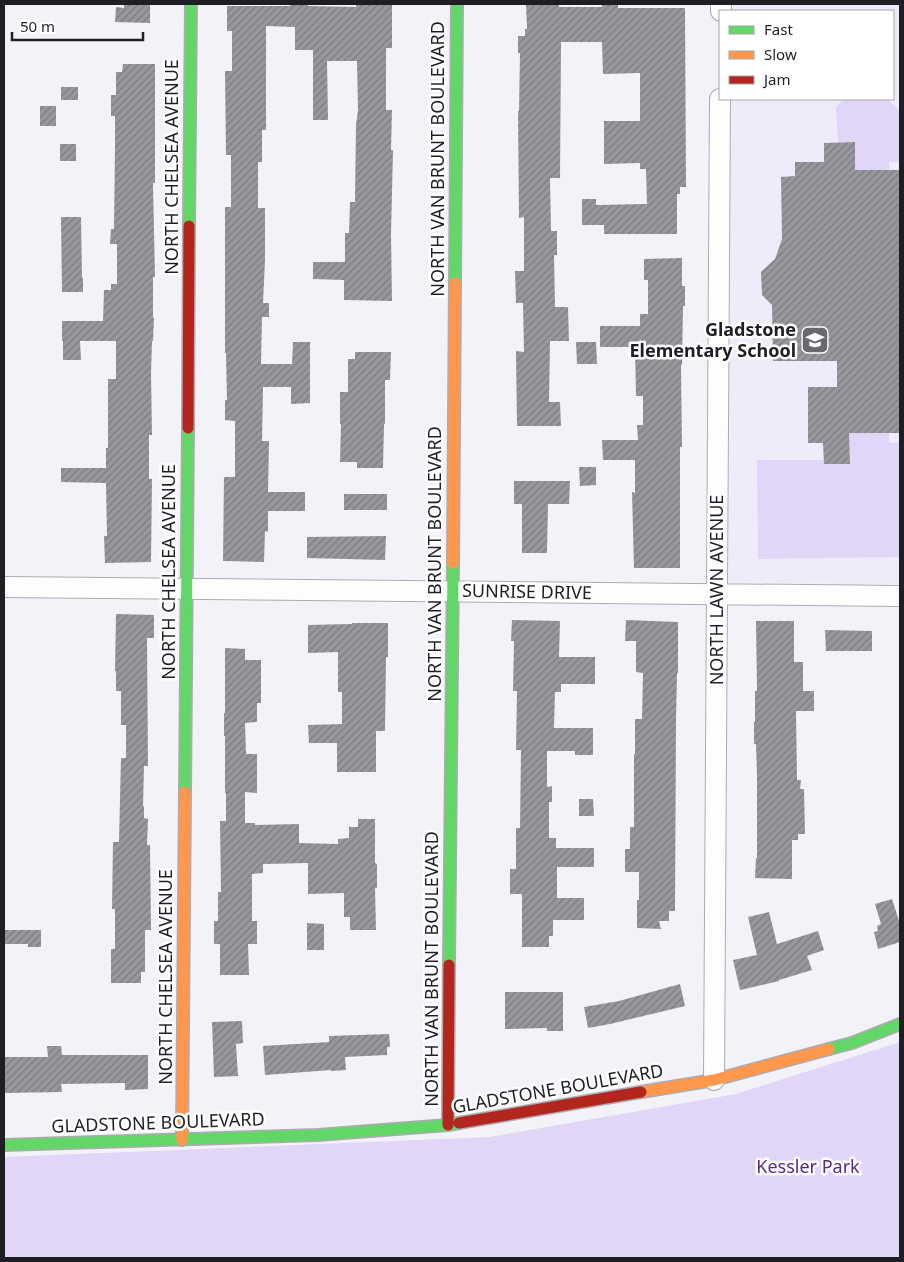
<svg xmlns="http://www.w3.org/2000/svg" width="904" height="1262" viewBox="0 0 904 1262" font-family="'Noto Sans',sans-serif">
<defs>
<pattern id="building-hatch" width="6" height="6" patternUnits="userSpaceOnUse" patternTransform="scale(1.25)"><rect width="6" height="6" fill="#98979d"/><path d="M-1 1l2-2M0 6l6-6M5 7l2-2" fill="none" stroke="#7c7b80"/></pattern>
</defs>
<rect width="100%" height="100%" fill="#f4f2f9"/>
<!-- built -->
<path fill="#f0ebfb" d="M 730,4 L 900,4 L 900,584 L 729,582 L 730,99 L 893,99 L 893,11 L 730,11 Z"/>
<!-- park -->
<path fill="#e1d5f8" d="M 844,99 L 887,99 L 900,111 L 900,162 L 889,162 L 889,170 L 855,170 L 855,143 L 838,142 L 836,107 Z
M 849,433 L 889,433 L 889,443 L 900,442 L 900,557 L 758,559 L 757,460 L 824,460 L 824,464 L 850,464 Z
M 900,1042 L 900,1258 L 4,1258 L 4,1157 L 490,1137 L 736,1094 Z"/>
<!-- building -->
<path fill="url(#building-hatch)" d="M 124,4 L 150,4 L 150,23 L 115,22 L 116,7 L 124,8 Z
M 290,4 L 308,4 L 308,6 L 356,7 L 356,4 L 392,4 L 392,48 L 386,48 L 386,110 L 392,110 L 391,150 L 393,150 L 391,234 L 392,301 L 344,300 L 344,280 L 313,279 L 313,262 L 345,262 L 345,233 L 349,233 L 350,202 L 355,202 L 356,125 L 358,110 L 357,61 L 327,61 L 328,120 L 313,120 L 313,50 L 295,50 L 295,27 L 266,26 L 266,130 L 262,130 L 262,162 L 258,162 L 258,208 L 265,208 L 265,260 L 263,303 L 269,303 L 269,317 L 262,317 L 261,364 L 292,364 L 293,342 L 310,342 L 310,403 L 291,404 L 291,387 L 263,387 L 262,441 L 269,441 L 268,492 L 305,492 L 305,511 L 268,511 L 268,532 L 265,531 L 264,562 L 223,561 L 224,477 L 235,477 L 235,421 L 225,420 L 225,400 L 227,400 L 226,353 L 225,353 L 225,207 L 231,207 L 231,155 L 226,155 L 225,71 L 232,71 L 232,31 L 227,31 L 227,6 L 290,6 Z
M 526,4 L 559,4 L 559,7 L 602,7 L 602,4 L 618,4 L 618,8 L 685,8 L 686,187 L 680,187 L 680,194 L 677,194 L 677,234 L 604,234 L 604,225 L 582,225 L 582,199 L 596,199 L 596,205 L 646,204 L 647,204 L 646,169 L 640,169 L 640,163 L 604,164 L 604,121 L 640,121 L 640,73 L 603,74 L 602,42 L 561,42 L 560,178 L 550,178 L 551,231 L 557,231 L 557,255 L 554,255 L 555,307 L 568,307 L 569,341 L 550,341 L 549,402 L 560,402 L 561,426 L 517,426 L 516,351 L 524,352 L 523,303 L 516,303 L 515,271 L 524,271 L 524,217 L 519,218 L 518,111 L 519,111 L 520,53 L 518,53 L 518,36 L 525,36 L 525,29 L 527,29 Z
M 123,64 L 155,64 L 155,183 L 153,183 L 155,277 L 153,277 L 153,318 L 154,318 L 153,341 L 152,341 L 151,373 L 152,435 L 149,435 L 149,479 L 152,479 L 151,562 L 105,563 L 104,536 L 107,536 L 106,483 L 61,482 L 61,468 L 106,468 L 106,448 L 108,448 L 108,379 L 116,379 L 116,341 L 80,341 L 81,360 L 63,360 L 63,341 L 62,341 L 62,321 L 103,321 L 104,290 L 111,290 L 111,284 L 117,284 L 117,244 L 110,244 L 111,229 L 114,229 L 115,147 L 115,116 L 111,116 L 111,95 L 116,95 L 116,72 L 122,72 Z
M 61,87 L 78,87 L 78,100 L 61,100 Z
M 40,106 L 56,106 L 56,126 L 40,126 Z
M 855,142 L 855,170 L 900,170 L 900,433 L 849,433 L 850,464 L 824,464 L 823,443 L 808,443 L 808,387 L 837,387 L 837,361 L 773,361 L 772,305 L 762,295 L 761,272 L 775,259 L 782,239 L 781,177 L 795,176 L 795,162 L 824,162 L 824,143 Z
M 60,144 L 76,144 L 76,161 L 60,161 Z
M 61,217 L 81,217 L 82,278 L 83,278 L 83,292 L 62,292 Z
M 682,258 L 682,286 L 685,286 L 685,306 L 683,306 L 682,365 L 681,365 L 682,447 L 680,447 L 680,568 L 634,568 L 632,492 L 635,493 L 635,460 L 603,460 L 602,440 L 638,440 L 637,425 L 643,425 L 643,396 L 636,396 L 635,347 L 600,347 L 600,326 L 640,326 L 640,314 L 648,314 L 648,280 L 644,280 L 644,259 Z
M 576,342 L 596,342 L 597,364 L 577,364 Z
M 355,352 L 391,352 L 390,380 L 385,380 L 385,424 L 384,424 L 383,468 L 357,468 L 357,462 L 340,462 L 341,424 L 340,424 L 340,392 L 348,392 L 348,359 L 355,359 Z
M 579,467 L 596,467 L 596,485 L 580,486 Z
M 514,481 L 570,481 L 569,504 L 548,504 L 547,553 L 522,553 L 522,504 L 514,504 Z
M 344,494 L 387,494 L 387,510 L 344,510 Z
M 386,536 L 385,560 L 307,558 L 307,537 Z
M 116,614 L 154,615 L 154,638 L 147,638 L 148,766 L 144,766 L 143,806 L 144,806 L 144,818 L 148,819 L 147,845 L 150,845 L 151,930 L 145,930 L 145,972 L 141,972 L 141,983 L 111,983 L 111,949 L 115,949 L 115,909 L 112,909 L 113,842 L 119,842 L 121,758 L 126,758 L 126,725 L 121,725 L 121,691 L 116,691 L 116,671 L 115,671 Z
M 512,620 L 560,621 L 559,657 L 595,657 L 595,684 L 561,684 L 561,692 L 555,692 L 554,728 L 593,728 L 593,755 L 575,755 L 575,751 L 547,751 L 547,787 L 552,786 L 552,802 L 549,802 L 549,838 L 556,838 L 556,848 L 594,848 L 594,867 L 557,867 L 557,898 L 584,898 L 584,920 L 553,920 L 553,936 L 549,936 L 549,947 L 522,947 L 522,894 L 510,894 L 510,869 L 516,869 L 516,828 L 520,828 L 521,750 L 516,750 L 517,691 L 513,691 L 514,641 L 511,641 Z
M 626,620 L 678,622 L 678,673 L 677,673 L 676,720 L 675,911 L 669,911 L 669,921 L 659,921 L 661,929 L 637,928 L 637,900 L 639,900 L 639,872 L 625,872 L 625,849 L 630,849 L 630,827 L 634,827 L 634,754 L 635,754 L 635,719 L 642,719 L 643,673 L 636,672 L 636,641 L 625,641 Z
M 756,621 L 794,621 L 794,662 L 803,662 L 803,691 L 814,691 L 814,711 L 796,711 L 797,780 L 801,780 L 800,789 L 804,789 L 805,834 L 798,834 L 798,840 L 792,840 L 792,879 L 755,878 L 756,858 L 757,858 L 757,776 L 756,744 L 754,744 L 754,722 L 755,722 L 755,691 L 757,691 Z
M 352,623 L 388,623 L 388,657 L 386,657 L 385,731 L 376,731 L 376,772 L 337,772 L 337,743 L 309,743 L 308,725 L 342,724 L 342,692 L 338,692 L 338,652 L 308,653 L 308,625 L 352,624 Z
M 825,630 L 872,631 L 872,651 L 826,651 Z
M 225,648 L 245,649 L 245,660 L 261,660 L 261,703 L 257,703 L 257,722 L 245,723 L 246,754 L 257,754 L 257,793 L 245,792 L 245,823 L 255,823 L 255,825 L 299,824 L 299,843 L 338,844 L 338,839 L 349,838 L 349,827 L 358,827 L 358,819 L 375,819 L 375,863 L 377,864 L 377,888 L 375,888 L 376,930 L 350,930 L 350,917 L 344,917 L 344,893 L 308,894 L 308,863 L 263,864 L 263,873 L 252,874 L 252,921 L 257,921 L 257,944 L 248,944 L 249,975 L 220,975 L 220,944 L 214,944 L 214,921 L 218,921 L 218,892 L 221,892 L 220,821 L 226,821 L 226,793 L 225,793 L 225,736 L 224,736 L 224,713 L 225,713 Z
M 579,799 L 593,799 L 594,816 L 579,816 Z
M 892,899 L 900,924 L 900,942 L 878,949 L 874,932 L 878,931 L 877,926 L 881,924 L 875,904 Z
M 769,912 L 777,944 L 818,931 L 824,950 L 807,956 L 812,970 L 779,980 L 779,981 L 740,990 L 733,960 L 757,955 L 748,917 Z
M 307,923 L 324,924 L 324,950 L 307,950 Z
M 4,930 L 41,930 L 41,947 L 28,947 L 28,944 L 4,944 Z
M 680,984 L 685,1006 L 610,1024 L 588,1028 L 584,1007 L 619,1001 Z
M 505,992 L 563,992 L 563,1031 L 547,1031 L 547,1028 L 505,1029 Z
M 242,1021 L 243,1043 L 236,1044 L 238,1076 L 214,1077 L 212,1022 Z
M 389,1034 L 390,1047 L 387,1047 L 387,1055 L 345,1057 L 346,1070 L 331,1071 L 331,1070 L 265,1075 L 263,1046 L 329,1042 L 329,1036 Z
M 47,1046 L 61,1046 L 62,1055 L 148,1055 L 148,1089 L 125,1090 L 125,1083 L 61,1084 L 62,1092 L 4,1093 L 4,1057 L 48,1057 Z"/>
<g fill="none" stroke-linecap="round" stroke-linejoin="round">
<!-- street casing -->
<g stroke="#adabb2" stroke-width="22">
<path id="street" d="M 721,11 L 721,4
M 4,587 L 900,596
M 714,1080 L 720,99"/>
</g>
<!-- fast casing -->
<g stroke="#adabb2" stroke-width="14">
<path id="fast" d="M 189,226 L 191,4
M 455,283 L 457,4
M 185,792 L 188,428
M 449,965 L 453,563
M 829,1049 L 852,1043 L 900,1024
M 4,1145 L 318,1135 L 448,1125 L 459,1123"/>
</g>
<!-- slow casing -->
<g stroke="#adabb2" stroke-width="14">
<path id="slow" d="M 453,563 L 455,283
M 641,1092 L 714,1080 L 829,1049
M 182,1140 L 185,792"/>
</g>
<!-- jam casing -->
<g stroke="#adabb2" stroke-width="14">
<path id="jam" d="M 188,428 L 189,226
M 459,1123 L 641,1092
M 448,1125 L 449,965"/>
</g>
<!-- street -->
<use href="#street" stroke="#fdfdfe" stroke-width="20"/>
<!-- fast -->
<use href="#fast" stroke="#63d668" stroke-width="11"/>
<!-- slow -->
<use href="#slow" stroke="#ff974d" stroke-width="11"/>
<!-- jam -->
<use href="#jam" stroke="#b3261e" stroke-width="11"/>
</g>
<!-- icons -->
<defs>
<g id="school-square" transform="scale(1.4375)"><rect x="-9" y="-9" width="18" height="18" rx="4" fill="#6a686f" stroke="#fff"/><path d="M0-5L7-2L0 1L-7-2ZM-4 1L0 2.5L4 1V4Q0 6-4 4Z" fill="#fff"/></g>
</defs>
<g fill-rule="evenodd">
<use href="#school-square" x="815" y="340"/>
</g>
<g text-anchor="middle" stroke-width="5" stroke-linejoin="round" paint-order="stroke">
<!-- street labels -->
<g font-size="18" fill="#201e25" stroke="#fff">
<text transform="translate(438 159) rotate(-90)" y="6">NORTH VAN BRUNT BOULEVARD</text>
<text transform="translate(172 167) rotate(-90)" y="6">NORTH CHELSEA AVENUE</text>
<text transform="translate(435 564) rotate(-90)" y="6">NORTH VAN BRUNT BOULEVARD</text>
<text transform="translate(169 572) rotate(-90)" y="6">NORTH CHELSEA AVENUE</text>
<text transform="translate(717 590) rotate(-90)" y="6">NORTH LAWN AVENUE</text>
<text transform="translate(527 592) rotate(1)" y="6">SUNRISE DRIVE</text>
<text transform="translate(432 969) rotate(-90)" y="6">NORTH VAN BRUNT BOULEVARD</text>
<text transform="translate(166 977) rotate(-90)" y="6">NORTH CHELSEA AVENUE</text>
<text transform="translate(558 1089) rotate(-10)" y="6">GLADSTONE BOULEVARD</text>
<text transform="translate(158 1123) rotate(-2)" y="6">GLADSTONE BOULEVARD</text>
</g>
<!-- poi labels -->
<g font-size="18" font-weight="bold" fill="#201e25" stroke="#fff" text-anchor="end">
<text x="796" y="336">Gladstone<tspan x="796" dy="21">Elementary School</tspan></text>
</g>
<!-- park labels -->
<g font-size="18" fill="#55288c" stroke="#fff">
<text x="808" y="1173">Kessler Park</text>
</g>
</g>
<!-- border -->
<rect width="904" height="1262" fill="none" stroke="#201e25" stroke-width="10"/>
<!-- legend -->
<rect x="719" y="10" width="175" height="90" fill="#ffffff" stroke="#a6a5a8"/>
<rect x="729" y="26" width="25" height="8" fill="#63d668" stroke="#a6a5a8"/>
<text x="764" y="35" font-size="15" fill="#201e25">Fast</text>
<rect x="729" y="51" width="25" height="8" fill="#ff974d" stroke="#a6a5a8"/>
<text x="764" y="60" font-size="15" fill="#201e25">Slow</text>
<rect x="729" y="76" width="25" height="8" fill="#b3261e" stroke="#a6a5a8"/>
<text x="764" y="85" font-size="15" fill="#201e25">Jam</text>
<!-- scale -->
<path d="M12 32v8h131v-8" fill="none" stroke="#201e25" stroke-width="2.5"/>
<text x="20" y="32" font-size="15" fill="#201e25" stroke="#ffffff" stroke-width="4" paint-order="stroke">50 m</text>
</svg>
